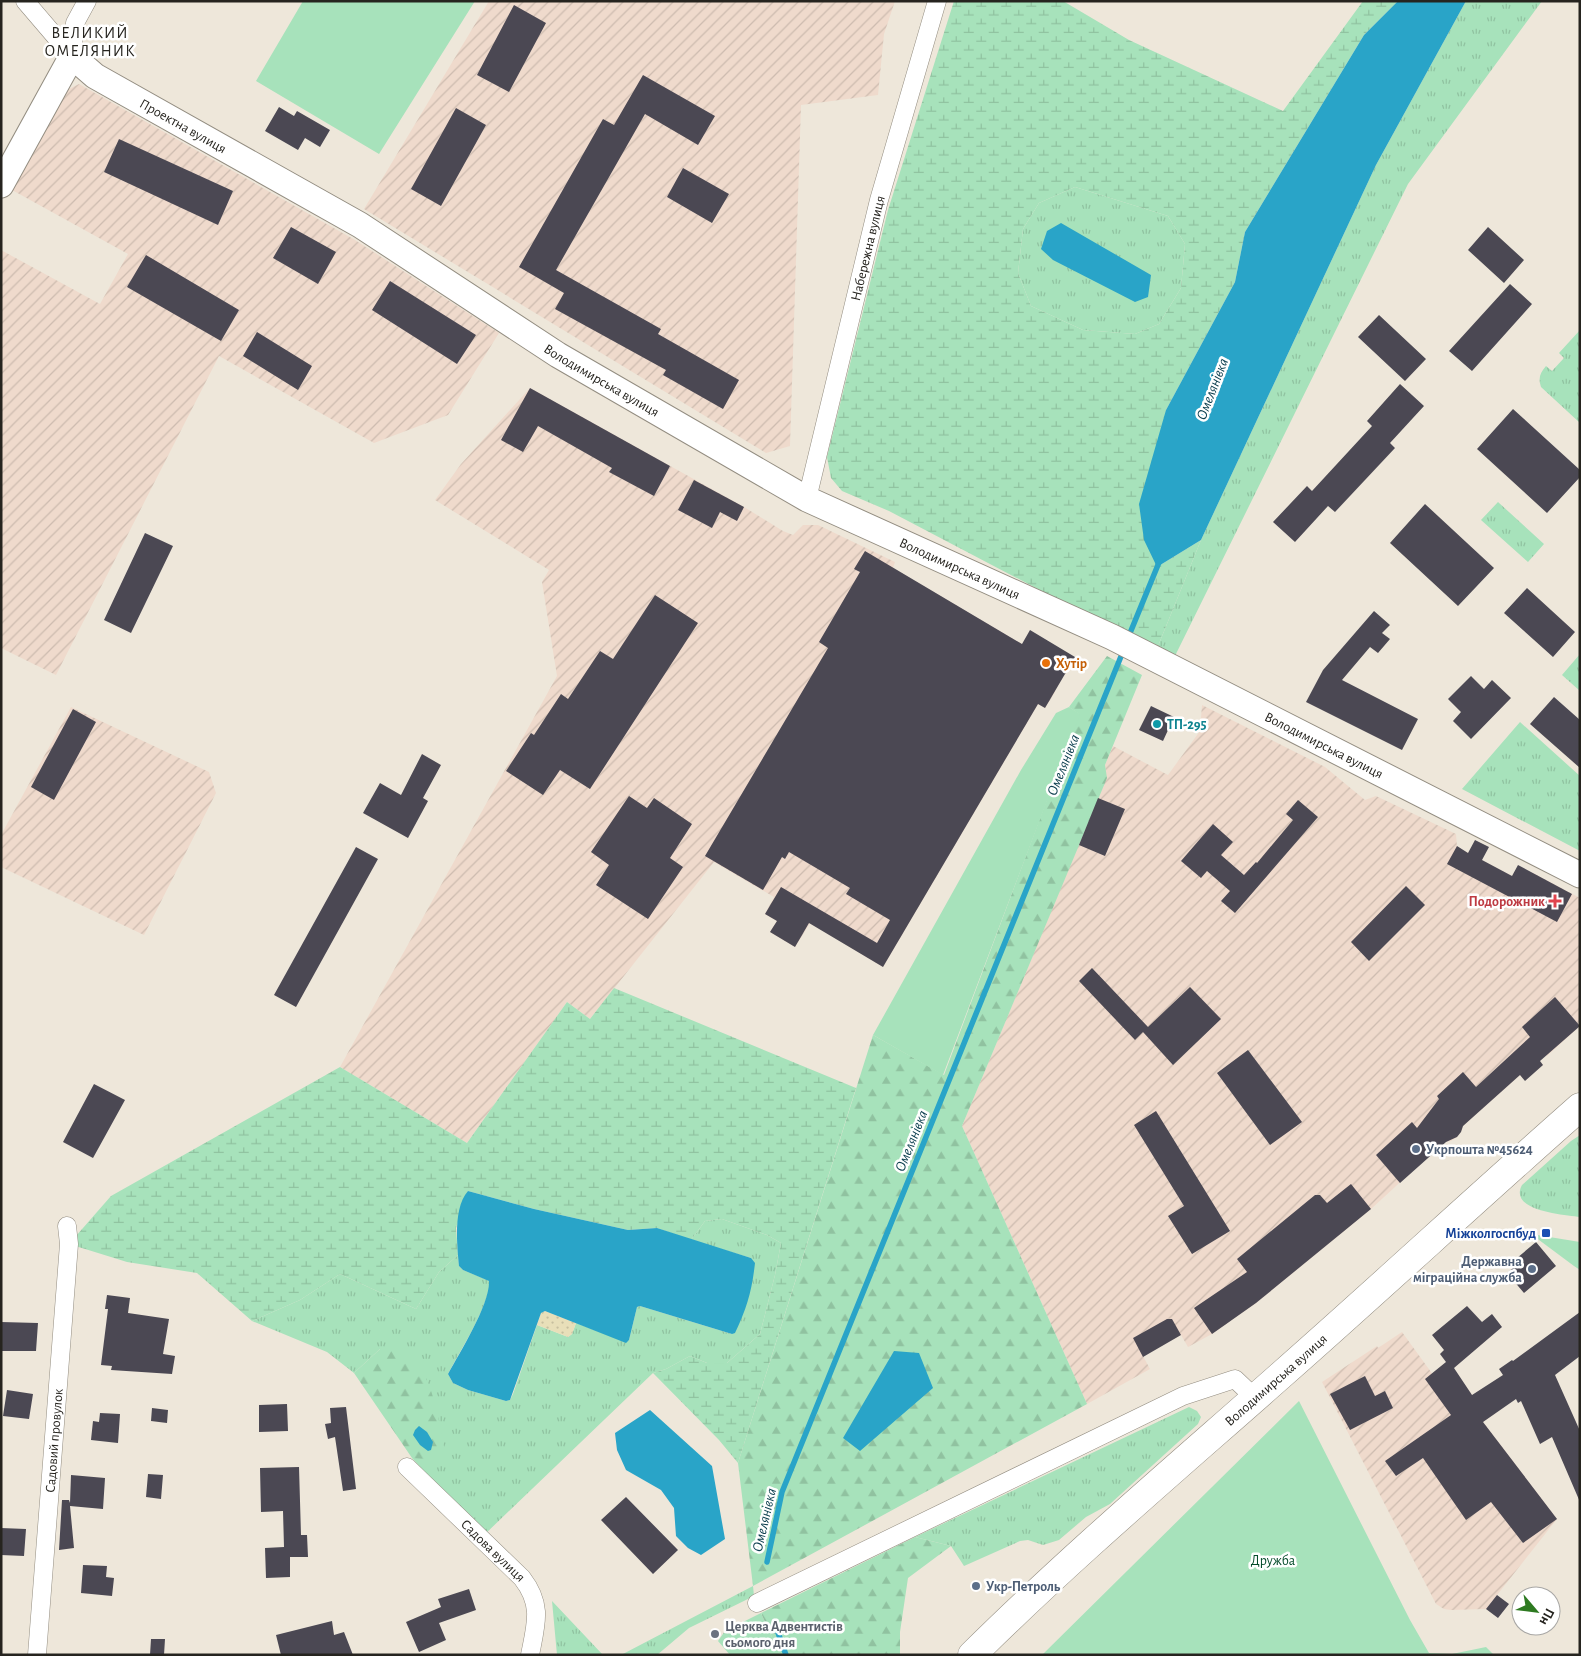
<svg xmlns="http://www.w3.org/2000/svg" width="1581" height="1656" viewBox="0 0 1581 1656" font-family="'Alegreya Sans',sans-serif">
<defs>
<pattern id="industrial-furrows" width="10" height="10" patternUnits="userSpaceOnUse" patternTransform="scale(1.25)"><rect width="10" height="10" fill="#efdacc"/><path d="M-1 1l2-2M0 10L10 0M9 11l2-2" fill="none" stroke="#cdbbaf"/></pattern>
<pattern id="grass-tufts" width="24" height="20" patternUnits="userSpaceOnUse" patternTransform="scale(1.25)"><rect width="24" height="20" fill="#a7e2bb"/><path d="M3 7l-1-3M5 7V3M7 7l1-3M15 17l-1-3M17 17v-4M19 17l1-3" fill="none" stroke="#90c2a0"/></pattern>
<pattern id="forest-firs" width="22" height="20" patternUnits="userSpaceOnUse" patternTransform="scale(1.25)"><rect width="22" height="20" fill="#a7e2bb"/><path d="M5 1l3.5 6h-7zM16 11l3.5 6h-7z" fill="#90c2a0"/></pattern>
<pattern id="wetland-marsh" width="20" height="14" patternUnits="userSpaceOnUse" patternTransform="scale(1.25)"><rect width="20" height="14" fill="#a7e2bb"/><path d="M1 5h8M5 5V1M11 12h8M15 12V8" fill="none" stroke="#90c2a0"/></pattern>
<pattern id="sand-dots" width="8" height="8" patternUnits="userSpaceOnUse" patternTransform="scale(1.25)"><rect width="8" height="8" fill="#e8dfb9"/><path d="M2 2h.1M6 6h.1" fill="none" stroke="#c7bf9f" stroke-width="1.8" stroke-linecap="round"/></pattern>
</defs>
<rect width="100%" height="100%" fill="#eee7da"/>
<!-- industrial -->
<path fill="url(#industrial-furrows)" d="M 489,1 L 895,1 L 884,34 L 878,95 L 801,105 L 790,446 L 766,453 L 364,209 Z
M 79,84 L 355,240 L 499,333 L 448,415 L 374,443 L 219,356 L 56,675 L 1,648 L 1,250 L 100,304 L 128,254 L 12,190 L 63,92 Z
M 530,388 L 744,507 L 783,531 L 793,535 L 803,525 L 818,525 L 895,562 L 893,568 L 1022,644 L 1055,692 L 1045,708 L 1038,704 L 883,967 L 810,923 L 795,947 L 770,932 L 777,921 L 765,914 L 774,897 L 714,862 L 590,1019 L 567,1002 L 467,1143 L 340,1067 L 557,676 L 542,582 L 549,570 L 435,500 L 461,464 Z
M 1202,705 L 1325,767 L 1365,800 L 1376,796 L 1456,834 L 1457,847 L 1527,884 L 1533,873 L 1580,898 L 1580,1021 L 1578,1022 L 1580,1026 L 1547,1056 L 1544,1053 L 1538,1059 L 1543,1065 L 1525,1080 L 1520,1075 L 1463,1126 L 1461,1132 L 1457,1137 L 1451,1141 L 1444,1142 L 1371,1209 L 1256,1303 L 1212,1334 L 1188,1347 L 1181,1335 L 1143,1356 L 1150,1369 L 1087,1404 L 962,1126 L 1106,779 L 1105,765 L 1113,746 L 1168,775 L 1200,731 Z
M 71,707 L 209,772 L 216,793 L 144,935 L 1,867 L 1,835 Z
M 1402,1332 L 1439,1383 L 1456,1372 L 1488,1418 L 1483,1422 L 1557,1519 L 1486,1609 L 1451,1610 L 1444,1609 L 1436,1604 L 1322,1382 L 1377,1346 L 1378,1348 Z"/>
<!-- grass -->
<path fill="url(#grass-tufts)" d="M 1466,1 L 1542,1 L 1408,184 L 1173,660 L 1156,651 L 1201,540 L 1376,165 Z
M 1075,187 L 1168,216 L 1185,244 L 1181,288 L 1159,324 L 1135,334 L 1083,330 L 1031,306 L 1018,273 L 1023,229 L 1039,203 Z
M 1580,330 L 1580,423 L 1541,387 C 1538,378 1540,373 1546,366 L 1552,371 L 1564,358 L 1559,353 Z
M 1498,502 L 1544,544 L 1528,562 L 1481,520 Z
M 1580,654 L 1580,691 L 1562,675 Z
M 1520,722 L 1580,776 L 1580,851 L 1462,789 Z
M 1580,1135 L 1580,1217 C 1564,1215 1508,1211 1522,1185 L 1571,1141 Z
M 722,1219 L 767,1235 L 781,1243 L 775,1275 L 760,1334 L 727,1363 L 707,1363 L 690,1356 L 666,1369 L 653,1373 L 483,1536 L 412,1458 L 417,1458 L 380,1349 L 354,1373 L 327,1352 L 252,1321 L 300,1300 L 340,1274 L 416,1309 L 439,1272 L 458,1255 L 459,1266 L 463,1270 L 490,1281 C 489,1306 460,1351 448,1374 L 453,1383 L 468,1390 L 506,1401 L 510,1400 L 513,1394 L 537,1325 L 568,1337 L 572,1334 L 576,1323 L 626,1342 L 629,1340 L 637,1307 L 640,1306 L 732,1334 L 751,1258 L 691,1240 L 705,1221 Z
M 1189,1407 L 1197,1411 L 1201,1417 L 1198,1424 L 1110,1504 L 1086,1517 L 1059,1540 L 1043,1545 L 1028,1540 L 1020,1541 L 964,1566 L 951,1546 L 915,1537 Z
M 753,1586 L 754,1596 L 689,1628 L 657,1655 L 621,1655 Z
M 552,1601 L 603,1655 L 557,1655 Z
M 761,1613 L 780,1655 L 730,1655 L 718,1641 L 725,1631 Z"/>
<!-- forest -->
<path fill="url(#forest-firs)" d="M 1107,656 L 1142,675 L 1105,765 L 1107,778 L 962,1126 L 1087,1404 L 753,1586 L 738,1463 L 873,1035 L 944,1075 L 1079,714 L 1069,707 Z
M 380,1349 C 387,1350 396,1350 403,1353 C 432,1364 439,1423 445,1450 L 435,1460 L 412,1458 L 354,1373 Z
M 915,1537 L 951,1546 L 908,1578 L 900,1632 L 900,1655 L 780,1655 L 761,1613 Z"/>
<!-- wetland -->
<path fill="url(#wetland-marsh)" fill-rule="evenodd" d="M 954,1 L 1063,1 L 1129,40 L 1283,111 L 1363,1 L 1398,1 L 1364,35 L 1245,232 L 1235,282 L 1166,410 L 1157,567 L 1201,540 L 1156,651 L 889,511 L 842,491 L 831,478 L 827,457 L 888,210 ZM 1075,187 L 1168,216 L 1185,244 L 1181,288 L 1159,324 L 1135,334 L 1083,330 L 1031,306 L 1018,273 L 1023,229 L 1039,203 Z
M 614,988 L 856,1088 L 738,1463 L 719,1440 L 653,1373 L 666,1369 L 690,1356 L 707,1363 L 727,1363 L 760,1334 L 775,1275 L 781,1243 L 767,1235 L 722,1219 L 705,1221 L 691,1240 L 657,1228 L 628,1230 L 534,1209 L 468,1191 L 456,1228 L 458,1255 L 439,1272 L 416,1309 L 340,1274 L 300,1300 L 252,1321 L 197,1273 L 127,1262 L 69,1244 L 111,1196 L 340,1067 L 467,1143 L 567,1002 L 590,1019 Z"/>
<!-- sand -->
<path fill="url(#sand-dots)" d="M 545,1311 L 576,1323 L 572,1334 L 568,1337 L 537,1325 L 541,1313 Z"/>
<!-- garden -->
<path fill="#a7e2bb" d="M 303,1 L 475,1 L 379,154 L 256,81 Z
M 1069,707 L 1080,714 L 943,1075 L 873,1035 L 1021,770 L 1056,713 Z
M 1531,1234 L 1580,1242 L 1580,1270 L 1574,1266 Z
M 1299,1401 L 1410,1620 L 1429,1653 L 1452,1654 L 1486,1647 L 1494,1655 L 1042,1655 Z"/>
<!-- water -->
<path fill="#29a4c8" d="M 1398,1 L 1466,1 L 1376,165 L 1201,540 L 1157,567 L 1144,540 L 1139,504 L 1166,410 L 1235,282 L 1245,232 L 1364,35 Z
M 1061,223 L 1151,275 L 1148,297 L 1135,302 L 1053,260 L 1041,249 L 1047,231 Z
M 468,1191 L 534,1209 L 628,1230 L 657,1228 L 751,1258 L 755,1263 C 752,1290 747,1308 735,1333 L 732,1334 L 640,1306 L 637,1307 L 629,1340 L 626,1343 L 545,1311 L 541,1313 L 510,1400 L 506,1401 L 468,1390 L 453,1383 L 448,1374 C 460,1352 490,1304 489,1281 L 463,1270 L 459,1266 C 457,1245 453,1208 468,1191 Z
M 894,1351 L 919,1353 L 933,1388 L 860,1451 L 843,1438 Z
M 650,1410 L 712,1466 L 725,1539 L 701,1555 L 688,1548 L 676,1536 L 674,1508 L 661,1490 L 626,1470 L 617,1450 L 615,1433 Z
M 419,1426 L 427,1432 L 433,1442 L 431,1450 L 428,1451 L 420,1445 L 413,1435 L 415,1430 Z"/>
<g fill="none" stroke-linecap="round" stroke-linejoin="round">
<!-- stream -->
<path stroke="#29a4c8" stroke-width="5.5" d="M 1128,638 L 1160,560
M 767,1562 L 782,1492 L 1124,649
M 776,1627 L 786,1655"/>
</g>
<!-- building -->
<path fill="#4b4853" d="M 514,5 L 546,23 L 509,92 L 477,75 Z
M 643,75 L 715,116 L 698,145 L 645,114 L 556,270 L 661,329 L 658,334 L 739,380 L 723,409 L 663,375 L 666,370 L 555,309 L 564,293 L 519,267 L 603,119 L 614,125 Z
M 279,107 L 294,116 L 297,111 L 330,130 L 320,147 L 305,138 L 298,150 L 265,131 Z
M 456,108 L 486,125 L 441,206 L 411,189 Z
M 119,139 L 233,191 L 218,225 L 104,172 Z
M 683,168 L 729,194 L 712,223 L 667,197 Z
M 291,227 L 336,252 L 318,284 L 273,258 Z
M 1488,227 L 1524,260 L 1504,283 L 1468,250 Z
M 146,255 L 239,310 L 221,341 L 127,287 Z
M 390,281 L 476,335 L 457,364 L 372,310 Z
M 1510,284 L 1532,304 L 1472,371 L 1449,351 Z
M 1379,315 L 1426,359 L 1405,381 L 1358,337 Z
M 257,332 L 312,366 L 298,390 L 243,356 Z
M 1400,384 L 1424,406 L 1390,443 L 1395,448 L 1335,512 L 1328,506 L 1295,542 L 1273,522 L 1307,486 L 1312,491 L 1372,426 L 1367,421 Z
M 530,388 L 670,466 L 654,496 L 609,472 L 612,468 L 538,426 L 523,452 L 501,440 Z
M 1513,409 L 1580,470 L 1580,477 L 1547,513 L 1477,449 Z
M 694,480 L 744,507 L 737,521 L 720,512 L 712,528 L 678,510 Z
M 1425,504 L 1494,568 L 1458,606 L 1390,543 Z
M 145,533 L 173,546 L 131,633 L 104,620 Z
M 865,551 L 1022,644 L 1030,630 L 1075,657 L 1045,708 L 1038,704 L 883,967 L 809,923 L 795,947 L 770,932 L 777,921 L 765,914 L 781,887 L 877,943 L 890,920 L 846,894 L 850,888 L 789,852 L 785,859 L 782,857 L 763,890 L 705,856 L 828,648 L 819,642 L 860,572 L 854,569 Z
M 1527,588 L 1575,632 L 1553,657 L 1504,613 Z
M 655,595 L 698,623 L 590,789 L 560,770 L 543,795 L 506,771 L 531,733 L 534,735 L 561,694 L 568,699 L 600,651 L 613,659 Z
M 1374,611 L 1390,625 L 1382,633 L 1390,639 L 1378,653 L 1370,647 L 1342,680 L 1418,719 L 1402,750 L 1306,702 L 1323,670 Z
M 1471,676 L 1484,689 L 1492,680 L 1511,698 L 1471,739 L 1453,721 L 1461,712 L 1448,699 Z
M 1554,697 L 1580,720 L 1580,768 L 1530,724 Z
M 1151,706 L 1174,717 L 1163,741 L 1139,730 Z
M 73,709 L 96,722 L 54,800 L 31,787 Z
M 422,754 L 441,765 L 423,798 L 428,801 L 408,838 L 363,813 L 380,783 L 401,795 Z
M 629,796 L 647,808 L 654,798 L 692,824 L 670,858 L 683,867 L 648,919 L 596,885 L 609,865 L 591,852 Z
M 1098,798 L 1125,809 L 1105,856 L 1079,845 Z
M 1298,800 L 1318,817 L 1235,913 L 1221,901 L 1230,891 L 1207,871 L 1201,878 L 1181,861 L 1213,824 L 1233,842 L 1221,855 L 1244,875 L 1256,862 L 1257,863 L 1293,820 L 1286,814 Z
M 1475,840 L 1489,847 L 1482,860 L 1512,876 L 1518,865 L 1572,894 L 1557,922 L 1447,864 L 1457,846 L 1468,853 Z
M 356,847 L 378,859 L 296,1007 L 274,995 Z
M 1406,886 L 1425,905 L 1369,961 L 1351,942 Z
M 1092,968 L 1148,1027 L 1190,987 L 1221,1019 L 1173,1065 L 1143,1032 L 1135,1040 L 1079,981 Z
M 1555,997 L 1580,1026 L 1540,1061 L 1543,1065 L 1525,1081 L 1520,1075 L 1463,1126 L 1461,1132 L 1457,1137 L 1446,1142 L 1400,1183 L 1376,1155 L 1412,1122 L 1417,1128 L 1439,1099 L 1437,1096 L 1463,1072 L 1476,1087 L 1530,1037 L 1522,1027 Z
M 1248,1050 L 1302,1122 L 1270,1145 L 1217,1073 Z
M 94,1084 L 125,1100 L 93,1158 L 63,1142 Z
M 1156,1111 L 1230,1231 L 1192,1254 L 1168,1216 L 1184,1206 L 1134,1125 Z
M 1351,1184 L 1371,1209 L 1256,1303 L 1212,1334 L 1194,1308 L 1247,1272 L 1237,1259 L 1315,1195 L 1320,1195 L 1327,1203 Z
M 1536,1242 L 1556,1266 L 1524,1293 L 1507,1273 L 1520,1262 L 1517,1258 Z
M 107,1295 L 130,1298 L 128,1313 L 169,1319 L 163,1354 L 175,1356 L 172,1374 L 111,1370 L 112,1366 L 101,1365 L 108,1309 L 105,1309 Z
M 1467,1306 L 1482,1322 L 1492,1314 L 1502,1327 L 1454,1368 L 1472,1395 L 1503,1375 L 1499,1369 L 1512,1360 L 1513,1361 L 1580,1312 L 1580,1356 L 1555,1375 L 1580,1431 L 1580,1502 L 1552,1437 L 1540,1444 L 1521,1401 L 1518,1403 L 1516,1399 L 1483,1422 L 1557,1519 L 1523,1543 L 1491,1502 L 1466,1520 L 1423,1458 L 1396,1476 L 1385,1461 L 1451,1415 L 1425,1379 L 1446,1362 L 1440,1354 L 1444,1350 L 1432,1335 Z
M 1167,1319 L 1172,1319 L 1181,1335 L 1143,1357 L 1133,1338 Z
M 1,1322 L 38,1323 L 36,1351 L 1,1351 Z
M 1365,1376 L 1375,1396 L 1385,1391 L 1393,1408 L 1350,1430 L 1330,1394 Z
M 7,1390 L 33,1394 L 29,1419 L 3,1416 Z
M 287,1404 L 288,1431 L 259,1432 L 259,1405 Z
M 346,1407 L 356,1489 L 343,1491 L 335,1437 L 328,1439 L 325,1424 L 331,1423 L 330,1408 Z
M 152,1408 L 168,1410 L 167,1423 L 151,1421 Z
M 100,1413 L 120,1414 L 118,1443 L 91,1440 L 93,1421 L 99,1422 Z
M 299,1467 L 301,1535 L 307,1535 L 308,1557 L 290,1557 L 290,1577 L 266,1578 L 265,1548 L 284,1547 L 283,1511 L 261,1512 L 260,1468 Z
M 148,1474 L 163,1475 L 161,1499 L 146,1497 Z
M 71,1475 L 105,1478 L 103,1509 L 70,1506 L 74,1548 L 59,1550 L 62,1500 L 69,1500 L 70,1503 Z
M 626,1497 L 678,1550 L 653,1574 L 601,1520 Z
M 1,1528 L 26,1529 L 24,1556 L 1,1555 Z
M 83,1565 L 107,1566 L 106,1577 L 114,1578 L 112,1596 L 81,1593 Z
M 469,1589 L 476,1610 L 439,1623 L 446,1640 L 419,1652 L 406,1622 L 441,1607 L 438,1599 Z
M 1497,1595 L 1509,1604 L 1498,1618 L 1486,1609 Z
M 332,1621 L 334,1635 L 344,1632 L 353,1655 L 281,1655 L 276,1635 Z
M 151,1639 L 165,1639 L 164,1655 L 150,1655 Z"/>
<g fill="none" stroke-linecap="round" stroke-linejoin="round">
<!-- street casing -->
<g stroke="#938d81" stroke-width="19">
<g id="street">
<path d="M 25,1 L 72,56"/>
<path d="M 72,56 L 75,23 L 87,1"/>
<path id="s1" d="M 807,499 L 879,200 L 937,1"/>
<path id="s2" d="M 407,1467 L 522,1578 C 543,1605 536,1624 530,1655"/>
<path d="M 757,1603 L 1183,1396 L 1235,1379 L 1255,1398"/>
<path id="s3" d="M 37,1655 L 69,1244 L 67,1226"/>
</g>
</g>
<!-- secondary casing -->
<g stroke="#938d81" stroke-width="27">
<g id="secondary">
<path id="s4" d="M 1,185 L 72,56 L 95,76 L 360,225 L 558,355 L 807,499 L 1112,637 L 1580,875"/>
</g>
</g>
<!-- primary casing -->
<g stroke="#938d81" stroke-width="29">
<g id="primary">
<path id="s5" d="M 972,1655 C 1071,1557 1176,1468 1280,1376 C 1381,1287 1479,1196 1580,1107"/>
</g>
</g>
<!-- street -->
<use href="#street" stroke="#fff" stroke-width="18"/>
<!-- secondary -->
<use href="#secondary" stroke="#fff" stroke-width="25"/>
<!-- primary -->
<use href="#primary" stroke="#fff" stroke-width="28"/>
</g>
<!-- markers -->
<circle fill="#e8710a" stroke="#fff" stroke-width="2" cx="1046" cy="663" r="5"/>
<circle fill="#0f9aa8" stroke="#fff" stroke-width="2" cx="1157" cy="724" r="5"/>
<path fill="#e0444e" stroke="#fff" stroke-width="2" d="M1552.5 893.5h5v5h5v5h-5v5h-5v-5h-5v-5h5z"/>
<g fill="#5c6f8a" stroke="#fff" stroke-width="2">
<circle cx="1416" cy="1149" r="5"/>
<circle cx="1532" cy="1269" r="5"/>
<circle cx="976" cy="1586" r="5"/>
</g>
<rect fill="#1a4fb4" stroke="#fff" stroke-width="2" x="1541" y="1228" width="10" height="10" rx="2.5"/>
<circle fill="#6b7280" stroke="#fff" stroke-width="2" cx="715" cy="1634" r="5"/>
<g text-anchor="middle" stroke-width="5" stroke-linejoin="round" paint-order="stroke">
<!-- street labels -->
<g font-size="14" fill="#26241f" stroke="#fff">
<text dy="5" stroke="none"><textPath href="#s4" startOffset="279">Проектна вулиця</textPath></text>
<text dy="5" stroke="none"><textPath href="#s1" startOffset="258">Набережна вулиця</textPath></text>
<text dy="5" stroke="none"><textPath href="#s4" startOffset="769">Володимирська вулиця</textPath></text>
<text dy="5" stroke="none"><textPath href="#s4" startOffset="1174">Володимирська вулиця</textPath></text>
<text dy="5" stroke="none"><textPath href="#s4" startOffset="1579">Володимирська вулиця</textPath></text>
<text dy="5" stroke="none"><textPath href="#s5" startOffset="410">Володимирська вулиця</textPath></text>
<text dy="5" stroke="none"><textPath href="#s3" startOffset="215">Садовий провулок</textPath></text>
<text dy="5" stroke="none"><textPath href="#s2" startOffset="120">Садова вулиця</textPath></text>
</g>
<!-- food labels -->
<g font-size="14" font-weight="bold" fill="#c56008" stroke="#fff" text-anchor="start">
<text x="1056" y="668">Хутір</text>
</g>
<!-- culture labels -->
<g font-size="14" font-weight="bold" fill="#0d838f" stroke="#fff" text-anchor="start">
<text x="1167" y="729">ТП-295</text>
</g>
<!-- health labels -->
<g font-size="14" font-weight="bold" fill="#be3a42" stroke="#fff" text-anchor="end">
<text x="1545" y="906">Подорожник</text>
</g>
<!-- service labels -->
<g font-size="14" font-weight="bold" fill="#4e5e75" stroke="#fff" text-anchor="start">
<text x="1426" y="1154">Укрпошта №45624</text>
<text x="1522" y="1266" text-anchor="end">Державна<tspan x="1522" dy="16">міграційна служба</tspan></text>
<text x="986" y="1591">Укр-Петроль</text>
</g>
<!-- transit labels -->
<g font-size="14" font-weight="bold" fill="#164399" stroke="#fff" text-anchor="end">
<text x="1536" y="1238">Міжколгоспбуд</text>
</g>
<!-- park labels -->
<g font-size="14" fill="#044b2a" stroke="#fff">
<text x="1273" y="1565">Дружба</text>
</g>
<!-- worship labels -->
<g font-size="14" font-weight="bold" fill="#5b616d" stroke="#fff" text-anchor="start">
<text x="725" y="1631">Церква Адвентистів<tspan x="725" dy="16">сьомого дня</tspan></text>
</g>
<!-- water labels -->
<g font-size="15" font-style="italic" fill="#0e4050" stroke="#fff">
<text transform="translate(1212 389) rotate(-69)" y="5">Омелянівка</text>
<text transform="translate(1063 765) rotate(-68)" y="5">Омелянівка</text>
<text transform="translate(911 1141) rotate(-68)" y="5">Омелянівка</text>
<text transform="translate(764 1520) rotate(-77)" y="5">Омелянівка</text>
</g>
<!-- quarter labels -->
<g font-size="16" letter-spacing="1" fill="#26241f" stroke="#fff">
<text x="90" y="38">ВЕЛИКИЙ<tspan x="90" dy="18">ОМЕЛЯНИК</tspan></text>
</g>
</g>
<!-- border -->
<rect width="1581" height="1656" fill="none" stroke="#26241f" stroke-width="5"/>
<!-- north arrow -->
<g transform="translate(1536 1611) rotate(118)"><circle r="24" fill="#ffffff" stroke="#a8a7a5"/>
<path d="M0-4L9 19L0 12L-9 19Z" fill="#2e7a21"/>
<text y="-8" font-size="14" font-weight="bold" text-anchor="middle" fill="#26241f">Пн</text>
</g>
</svg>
